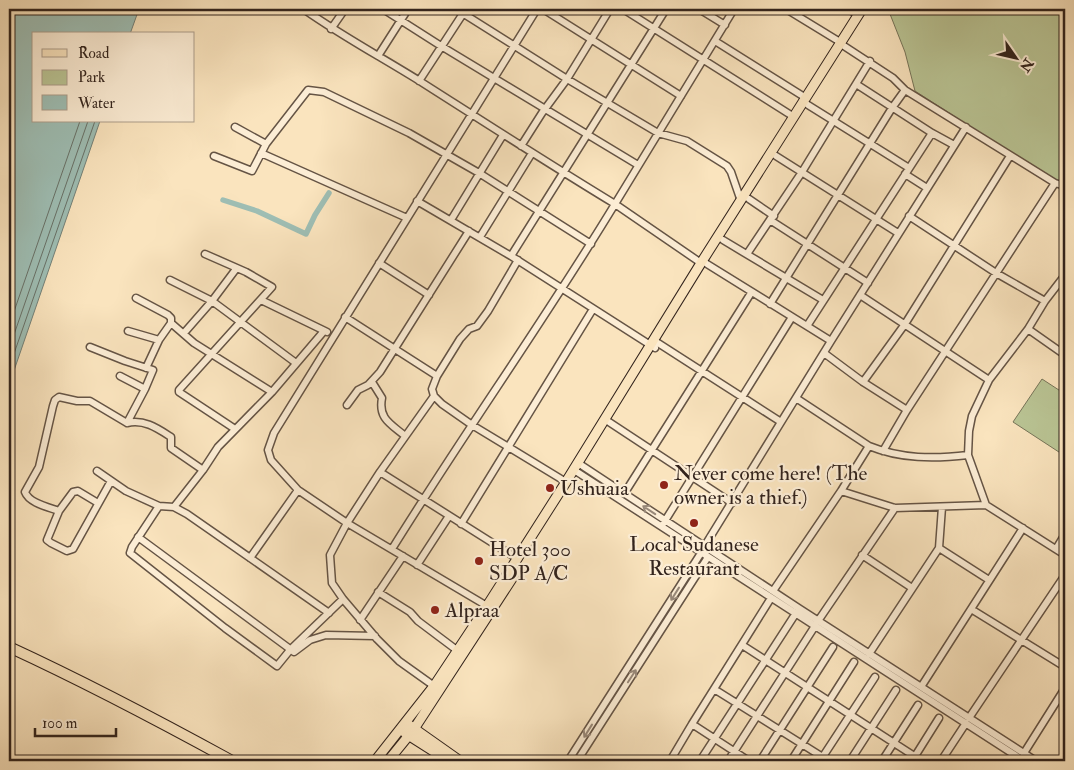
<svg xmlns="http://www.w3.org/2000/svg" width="1074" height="770" viewBox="0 0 1074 770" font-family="'IM FELL Double Pica',serif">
<rect width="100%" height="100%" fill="#fae4be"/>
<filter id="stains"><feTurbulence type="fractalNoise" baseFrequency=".004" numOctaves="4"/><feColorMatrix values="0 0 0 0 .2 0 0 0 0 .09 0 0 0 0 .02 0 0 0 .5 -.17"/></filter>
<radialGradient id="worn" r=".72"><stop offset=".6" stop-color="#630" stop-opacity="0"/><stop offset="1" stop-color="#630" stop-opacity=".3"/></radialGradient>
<!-- green -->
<path fill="#bac595" stroke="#767459" d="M 888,9 L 1065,9 L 1065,175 L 1063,174 L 1058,183 L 915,91 L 905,52 Z
M 1042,379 L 1065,394 L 1065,456 L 1013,422 Z"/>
<!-- water -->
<path fill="#9ebeb4" stroke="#738078" d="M 9,9 L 139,9 L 130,34 L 34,34 L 34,121 L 100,121 L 9,385 Z"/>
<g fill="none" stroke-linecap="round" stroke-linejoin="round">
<!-- shore -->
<path stroke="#687168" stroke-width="1" d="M 9,326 L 80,121
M 9,349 L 88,121
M 9,368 L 95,121"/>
<!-- canal -->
<path stroke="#9ebeb4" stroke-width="5.5" d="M 223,200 L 257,211 L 306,234 L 315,215 L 329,193"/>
<!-- minor casing -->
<g stroke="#655445" stroke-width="9">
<path id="minor" d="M 383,9 L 441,46 L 638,165
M 456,9 L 567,79 L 658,133 L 687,141 L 727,166 L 731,172 L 741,201
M 543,9 L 681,96
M 623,9 L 794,117
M 699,9 L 725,25
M 786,9 L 840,42
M 848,9 L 858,15
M 305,10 C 342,36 381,57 418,80 C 484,122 549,164 615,204 L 734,9
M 331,29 L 345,9
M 715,41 L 806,98
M 844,46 L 893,78 L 905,90 L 1055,183 L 1065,186
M 378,56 L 408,9
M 419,81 L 466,9
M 856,84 L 932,133 L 954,145
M 808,105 L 909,168
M 235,127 L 266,144
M 521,146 L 542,113 L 567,79 L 610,9
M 261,153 L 407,218
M 214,156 L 252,171 L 266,144 L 308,90 L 324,92 L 409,133 L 479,173 L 591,244
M 776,156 L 898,233
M 905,174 L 927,188
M 749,199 L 774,216
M 417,201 L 511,256 L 655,348
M 909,216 L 996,273 L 1045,301
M 451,220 L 503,135
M 770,220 L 868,283
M 480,237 L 532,153
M 723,240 L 823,300
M 205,254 L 246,272 L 272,287 L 179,390 L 179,392 L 235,429
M 747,254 L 802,172 L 870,61
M 511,256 L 666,9
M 518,260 L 488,311 L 477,326 L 469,329 L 460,339 L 437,376 L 432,389 L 434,396 L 442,404 L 472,425 L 566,482
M 379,263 L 429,295
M 707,264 L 831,341
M 1065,275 L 1045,301 L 1028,329 L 989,380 L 972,416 L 969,431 L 968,455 L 986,505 L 1065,555
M 170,280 L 212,301 L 296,363
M 860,295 L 989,380
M 136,298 L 168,315 L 171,318 L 171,323 L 194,343 L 272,392
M 261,300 L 327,332
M 770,304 L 892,108 L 905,90
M 345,317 L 437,376
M 807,326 L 932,133
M 1028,329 L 1065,355
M 128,331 L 159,340
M 184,333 L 212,301 L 236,269
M 658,343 L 781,422
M 90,347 L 125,361 L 153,370 L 145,389 L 127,423
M 824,353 L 863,382 L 907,410
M 146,368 L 159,340 L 171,323
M 120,376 L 145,389
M 372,382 L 382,398 C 378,419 391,424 405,436
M 863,382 L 905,324 L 1010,156
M 434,396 L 380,472 L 347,523 L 487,606
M 796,398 L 869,446 C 901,459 934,459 968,455
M 347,405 L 358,390 L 368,385 L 380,372 L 469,231
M 609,422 L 732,503
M 883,451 L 907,410 L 1055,183
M 578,463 L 800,609 L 1036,761
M 574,470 L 1024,761
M 97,471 L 126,491 L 159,506 L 174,507 L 187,514 L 329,613
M 380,472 L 518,559
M 841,491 L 895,508 L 986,505
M 624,494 L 751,293
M 98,503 L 78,491 L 73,492 L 59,511 L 47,540 L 51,543 L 67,551 L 73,549 L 111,481
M 159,506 L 132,547 L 130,553 L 225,628 L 277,666 L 290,650 L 343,599
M 174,507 L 203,470 L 218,447 L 272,392 L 324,331
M 59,511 C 48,507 29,503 25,492 L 39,467 L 53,406 L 55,400 L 59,397 L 77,401 L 90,401 L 127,423 C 144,419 157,428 171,437 L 171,448 L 203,470
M 461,524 L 593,309
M 663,524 L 792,317
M 138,537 L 294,652 L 310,640 L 326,635 L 375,636
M 704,547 L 831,341 L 966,127
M 939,548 L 989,580
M 392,549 C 464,433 544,321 615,204 L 701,263
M 1056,549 L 1065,534
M 862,555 L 912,588
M 250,558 L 298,490
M 417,565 L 449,516
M 773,591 L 841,491 L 869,446
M 378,592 L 410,612 L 418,621 L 458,651
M 971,609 L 1065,667
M 360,620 L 403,556
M 818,621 L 895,508
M 742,645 L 922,761
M 869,654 L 939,548 L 942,507
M 434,686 L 399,661 L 377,639 L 343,599 L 332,583 L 330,555 L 347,523 L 298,490 L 271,460 L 268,450 L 274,433 L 537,9
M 921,687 L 1023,528
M 714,689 L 829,761
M 969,718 L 1065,575
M 1024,753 L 1065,688
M 568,761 L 701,553
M 577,761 L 708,557
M 670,761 L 692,724
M 700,761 L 796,613
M 728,761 L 815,626
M 749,761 L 692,724 L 771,598
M 760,761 L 833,647
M 791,761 L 854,662
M 820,761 L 875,677
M 850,761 L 896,690
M 882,761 L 918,705
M 912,761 L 939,718
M 941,761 L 966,723"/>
</g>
<!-- major casing -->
<g stroke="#33241d" stroke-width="11">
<path id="major" d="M 409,725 L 460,761
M 405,733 L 449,761
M 375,761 L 434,686 L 487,606 L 566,482 L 701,263 L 862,9
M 388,761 L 414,729 L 513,577"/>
</g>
<!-- highway casing -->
<g stroke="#33241d" stroke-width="12">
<path id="highway" d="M 9,647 C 85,682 159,721 232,761"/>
</g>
<!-- minor -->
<use href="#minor" stroke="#fcedd5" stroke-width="6"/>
<!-- major -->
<use href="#major" stroke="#fae4be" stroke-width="9"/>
<!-- highway -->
<use href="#highway" stroke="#fae4be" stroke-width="10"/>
</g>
<!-- one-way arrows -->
<defs><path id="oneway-shaft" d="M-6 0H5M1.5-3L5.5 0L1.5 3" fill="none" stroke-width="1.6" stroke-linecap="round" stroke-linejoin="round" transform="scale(1.25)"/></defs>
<g stroke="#988879">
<use href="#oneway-shaft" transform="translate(649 510) rotate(-146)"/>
<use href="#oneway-shaft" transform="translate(675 594) rotate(122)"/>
<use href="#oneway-shaft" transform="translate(632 676) rotate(-57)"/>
<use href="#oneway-shaft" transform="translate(588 731) rotate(122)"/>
</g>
<!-- markers -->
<g fill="#8f2418" stroke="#fcedd5" stroke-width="2">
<circle cx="664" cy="485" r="5"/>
<circle cx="550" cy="488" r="5"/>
<circle cx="694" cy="523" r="5"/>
<circle cx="479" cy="561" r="5"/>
<circle cx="435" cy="610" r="5"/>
</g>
<g text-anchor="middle" stroke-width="4.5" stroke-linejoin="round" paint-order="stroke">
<!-- poi labels -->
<g font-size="21" fill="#33241d" stroke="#fcedd5" text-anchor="start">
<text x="674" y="480">Never come here! (The<tspan x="674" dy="24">owner is a thief.)</tspan></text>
<text x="560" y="495">Ushuaia</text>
<text x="694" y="551" text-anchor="middle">Local Sudanese<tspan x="694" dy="24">Restaurant</tspan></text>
<text x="489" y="556">Hotel 300<tspan x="489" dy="24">SDP A/C</tspan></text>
<text x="445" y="617">Alpraa</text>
</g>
</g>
<!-- margin -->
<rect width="1074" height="770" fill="none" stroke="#fae4be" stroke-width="30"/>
<rect x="10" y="10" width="1054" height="750" fill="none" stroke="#33241d" stroke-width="2.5"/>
<rect x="15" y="15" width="1044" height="740" fill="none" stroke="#33241d"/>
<!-- legend -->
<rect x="32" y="32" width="162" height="90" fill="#fcedd5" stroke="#ac9d8b"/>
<rect x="42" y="49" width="25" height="8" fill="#fae4be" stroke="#ac9d8b"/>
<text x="78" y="58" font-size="15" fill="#33241d">Road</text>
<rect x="42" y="70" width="25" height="15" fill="#bac595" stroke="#ac9d8b"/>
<text x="78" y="82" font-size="15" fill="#33241d">Park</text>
<rect x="42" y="95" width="25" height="15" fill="#9ebeb4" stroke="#ac9d8b"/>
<text x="78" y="108" font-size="15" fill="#33241d">Water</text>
<!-- north arrow -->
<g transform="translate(1016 58) rotate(124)" stroke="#fcedd5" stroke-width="4" paint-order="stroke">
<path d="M0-4L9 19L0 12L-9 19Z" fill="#33241d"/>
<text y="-8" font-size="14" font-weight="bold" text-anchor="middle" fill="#33241d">N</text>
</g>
<!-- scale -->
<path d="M35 728v8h81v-8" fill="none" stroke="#33241d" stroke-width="2.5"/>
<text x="42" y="728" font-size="15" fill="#33241d" stroke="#fcedd5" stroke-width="4" paint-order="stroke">100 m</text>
<rect width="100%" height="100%" filter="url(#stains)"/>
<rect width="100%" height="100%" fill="url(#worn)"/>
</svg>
